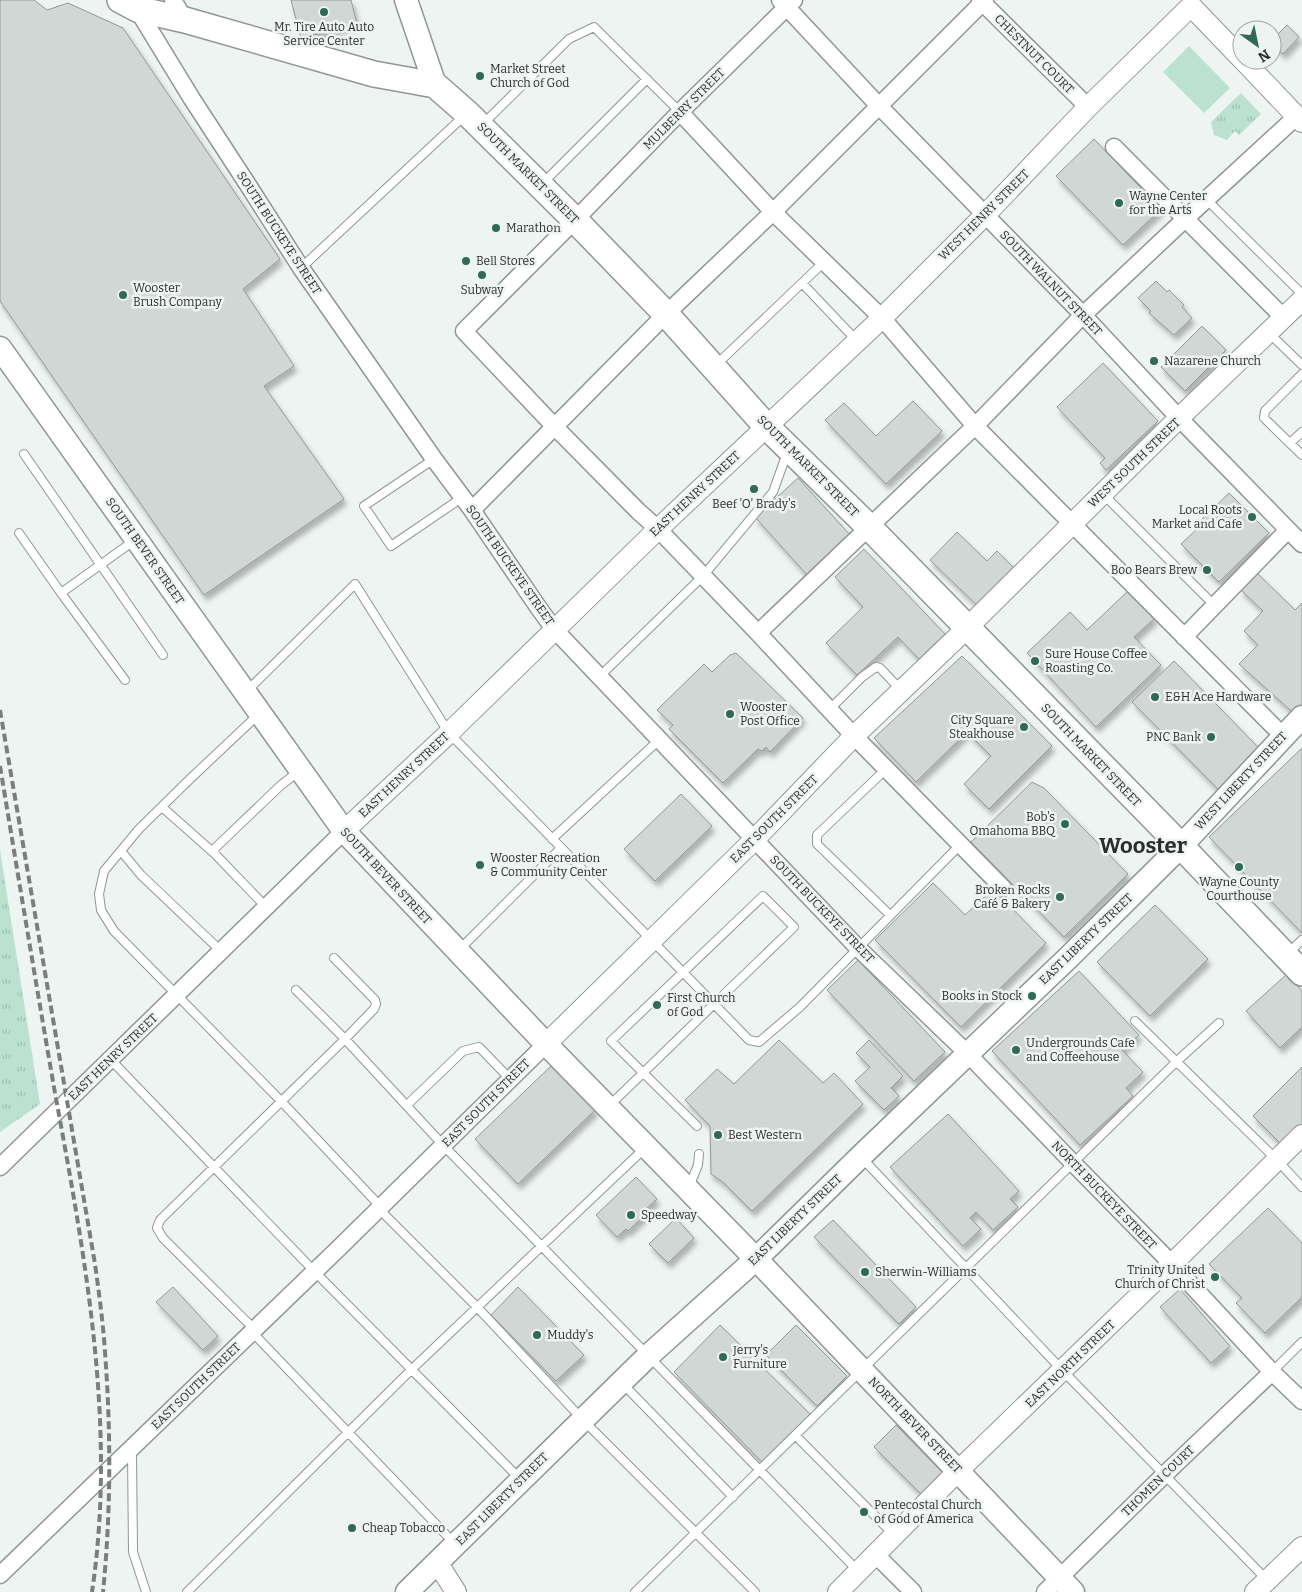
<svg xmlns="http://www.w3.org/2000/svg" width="1302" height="1592" viewBox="0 0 1302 1592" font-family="Bitter,serif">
<defs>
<pattern id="park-tufts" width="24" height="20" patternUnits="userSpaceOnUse" patternTransform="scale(1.25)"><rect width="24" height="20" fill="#bbe1d0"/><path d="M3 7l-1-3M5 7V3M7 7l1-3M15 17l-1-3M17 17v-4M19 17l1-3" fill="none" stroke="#a1c1b3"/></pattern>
<filter id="shadow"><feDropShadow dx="3" dy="5.5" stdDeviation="2.5" flood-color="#0004"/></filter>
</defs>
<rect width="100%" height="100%" fill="#eef4f1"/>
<!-- green -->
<path fill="#bbe1d0" d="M 1189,46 L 1230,88 L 1204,113 L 1163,72 Z"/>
<!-- park -->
<path fill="url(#park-tufts)" d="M 1241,93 L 1261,114 L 1239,135 L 1235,131 L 1227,140 L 1214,135 L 1211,122 Z
M 0,850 L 40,1104 L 0,1132 Z"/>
<!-- building -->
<path fill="#d1d7d4" stroke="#939896" filter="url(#shadow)" d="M 0,0 L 34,0 L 47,10 L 68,3 L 123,28 L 280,259 L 243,289 L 294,366 L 264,386 L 344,499 L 204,595 L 0,301 Z
M 291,0 L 351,0 L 357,24 L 301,38 Z
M 1287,25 L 1299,37 L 1283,54 L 1272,43 L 1272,40 Z
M 1094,139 L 1161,209 L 1123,245 L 1056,176 Z
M 1156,281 L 1167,292 L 1169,290 L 1184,305 L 1182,307 L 1192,318 L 1174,335 L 1149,313 L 1151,311 L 1138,298 Z
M 1202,326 L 1226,350 L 1185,391 L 1161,367 Z
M 1103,363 L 1158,421 L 1106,470 L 1100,463 L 1105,458 L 1057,407 Z
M 913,401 L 942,431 L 886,484 L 825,420 L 844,403 L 876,436 Z
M 798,478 L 851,536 L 808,576 L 755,517 Z
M 1229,493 L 1269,533 L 1219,582 L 1181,544 L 1200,526 L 1197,524 Z
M 957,532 L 987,561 L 997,551 L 1018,572 L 982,610 L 930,560 Z
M 864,549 L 945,634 L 919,659 L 898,637 L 857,675 L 826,643 L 863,607 L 835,577 Z
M 1256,572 L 1295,610 L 1302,603 L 1302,714 L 1299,718 L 1239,664 L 1258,645 L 1244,631 L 1263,611 L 1240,589 Z
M 1129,590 L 1155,618 L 1134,637 L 1161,665 L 1096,727 L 1027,653 L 1070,612 L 1087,630 Z
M 736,653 L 803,718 L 770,752 L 766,747 L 762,751 L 758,749 L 723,783 L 669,729 L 673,725 L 657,710 L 704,664 L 712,672 L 730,655 Z
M 962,656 L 1052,746 L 989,809 L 964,784 L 991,756 L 967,732 L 916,782 L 874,738 Z
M 1174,661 L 1259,748 L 1218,789 L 1132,702 Z
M 1302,748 L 1302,933 L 1209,837 Z
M 1032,782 L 1044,788 L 1128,874 L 1064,937 L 971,842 Z
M 681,794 L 712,826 L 655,881 L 624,849 Z
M 933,883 L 965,915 L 993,889 L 1046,943 L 961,1027 L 875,940 Z
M 1155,905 L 1208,959 L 1150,1016 L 1097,962 Z
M 858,960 L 945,1052 L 914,1081 L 827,990 Z
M 1079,971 L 1139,1035 L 1122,1050 L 1143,1072 L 1126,1088 L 1133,1096 L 1080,1145 L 992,1051 Z
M 1287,974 L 1302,991 L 1302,1027 L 1280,1048 L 1246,1011 Z
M 779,1040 L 823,1083 L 834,1073 L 863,1104 L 752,1211 L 723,1182 L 711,1174 L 710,1126 L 685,1100 L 717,1069 L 734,1084 Z
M 869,1040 L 903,1076 L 891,1088 L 899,1096 L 884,1110 L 855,1081 L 870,1067 L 856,1053 Z
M 552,1065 L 595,1110 L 518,1184 L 475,1139 Z
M 1302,1067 L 1302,1128 L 1283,1146 L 1253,1116 Z
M 948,1114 L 1019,1191 L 1010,1199 L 1018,1207 L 993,1230 L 976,1212 L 970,1218 L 981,1229 L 963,1246 L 890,1167 Z
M 636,1177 L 657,1199 L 647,1208 L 649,1211 L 628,1231 L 626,1229 L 617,1237 L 596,1215 Z
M 1268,1208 L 1302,1243 L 1302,1297 L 1265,1333 L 1236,1303 L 1242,1298 L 1209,1264 Z
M 676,1218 L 694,1238 L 668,1263 L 649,1244 Z
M 833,1220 L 916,1307 L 899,1324 L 814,1237 Z
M 173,1287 L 218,1336 L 203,1350 L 156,1302 Z
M 518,1287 L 584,1355 L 556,1381 L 491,1315 Z
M 1180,1289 L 1230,1346 L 1211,1363 L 1160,1307 Z
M 720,1325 L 811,1415 L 762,1462 L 674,1372 Z
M 796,1325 L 847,1376 L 817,1406 L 766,1355 Z
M 896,1425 L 942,1472 L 921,1494 L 874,1447 Z"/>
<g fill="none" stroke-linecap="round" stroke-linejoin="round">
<!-- service casing -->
<g stroke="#909693" stroke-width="10">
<path id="service" d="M 484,123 L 569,39 L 594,27 L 680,112
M 542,184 L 647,79
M 1206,199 L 1302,294
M 824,262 L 802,283 L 857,341
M 301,268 L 464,116
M 1269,333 L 1302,365
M 717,364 L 802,283
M 1302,374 L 1265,411 L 1264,418 L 1302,455
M 1290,443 L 1302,432
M 24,454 L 163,655
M 434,459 L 364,506 L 391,546 L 463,497
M 1104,495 L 1215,606
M 19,533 L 61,593
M 599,677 L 703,576 L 773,492 L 787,453
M 125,680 L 61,593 L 135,540
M 247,691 L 355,584 L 449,733 L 714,1004 L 609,1106
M 829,710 L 862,677 L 876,667 L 880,668 L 901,690
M 259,714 L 191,778 L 139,829 L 104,871 L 99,894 L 101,910 L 114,931 L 281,1101 L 380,1206
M 886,769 L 817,835 L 817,844 L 890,915
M 162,807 L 215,854 L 266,907
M 552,839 L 659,740
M 121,851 L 141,875 L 221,951
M 212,851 L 280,786 L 299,771
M 459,950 L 561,848
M 1287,954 L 1302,940
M 296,990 L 345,1039 L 374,1009 L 376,1004 L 375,1000 L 334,958
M 1135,1021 L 1276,1159 L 1302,1187
M 111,1060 L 314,1271 L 520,1479
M 407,1105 L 463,1051 L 479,1047 L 510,1079
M 697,1126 L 611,1041 L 763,896 L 794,927 L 714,1004 L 749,1040 L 759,1042 L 800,1007 L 961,844
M 862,1158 L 1063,1371 L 1266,1579
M 689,1187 L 698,1165 L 699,1154
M 378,1208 L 477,1307 L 583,1420 L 755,1592
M 254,1329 L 163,1238 L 157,1228 L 160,1220 L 345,1039 L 443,1145 L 858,1571
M 252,1332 L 454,1543
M 1272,1372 L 1302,1342
M 623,1384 L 733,1497
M 796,1436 L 893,1534
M 132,1451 L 133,1552 L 146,1592
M 187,1592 L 411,1370 L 645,1148
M 635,1592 L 1073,1163 L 1176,1062 L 1219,1023"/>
</g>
<!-- minor casing -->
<g stroke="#909693" stroke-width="19">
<path id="minor" d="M 173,0 L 185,20
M 780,0 L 879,106 L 1083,315 L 1179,418 L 1302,544
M 794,0 L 680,112 L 575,220 L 464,331 L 555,427 L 638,511 L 658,529 L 758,633 L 854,736 L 1003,888
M 980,0 L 1088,107
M 137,9 L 192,99 L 248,185 L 301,268 L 434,459 L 472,510 L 538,607 L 554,629 L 858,948 L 968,1054 L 1073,1163 L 1172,1264 L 1272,1372 L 1302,1401
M 681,111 L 680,112 L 773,212 L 882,318 L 975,426 L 1283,736
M 1114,147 L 1284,318
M 472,510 L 666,314 L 773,212 L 985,0
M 758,633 L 975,426 L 1083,315 L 1185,219 L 1297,116
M 1184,637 L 1288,530
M 0,1167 L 344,831
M 876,1555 L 913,1592
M 0,1575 L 341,1246 L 546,1044
M 1045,1592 L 1164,1475 L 1272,1372"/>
</g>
<!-- tertiary casing -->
<g stroke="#909693" stroke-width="22">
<path id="tertiary" d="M 1243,60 L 1302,122
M 344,831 L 449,733 L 658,529 L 882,318 L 985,215 L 1088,107 L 1191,6 L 1242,59
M 546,1044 L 755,839 L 854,736 L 967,628 L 1179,418 L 1302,300
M 437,1562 L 456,1592
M 838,1592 L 958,1471 L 1172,1264 L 1302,1135
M 1255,1592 L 1302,1547"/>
</g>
<!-- secondary casing -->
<g stroke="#909693" stroke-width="25">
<path id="secondary" d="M 406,0 L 435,85
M 0,348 L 344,831 L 546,1044 L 756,1259 L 1073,1592
M 407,1592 L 648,1356 L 756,1259 L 861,1156 L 1070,956 L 1181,846 L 1302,717"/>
</g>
<!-- primary casing -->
<g stroke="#909693" stroke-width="28">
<path id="primary" d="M 120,0 L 137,9 L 185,20 L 374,74 L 435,85 L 467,113 L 575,220 L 666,314 L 766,426 L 869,527 L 1181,846 L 1302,973"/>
</g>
<!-- service -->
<use href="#service" stroke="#fff" stroke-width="8"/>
<!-- minor -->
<use href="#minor" stroke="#fff" stroke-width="16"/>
<!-- tertiary -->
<use href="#tertiary" stroke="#fff" stroke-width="20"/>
<!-- secondary -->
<use href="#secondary" stroke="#fff" stroke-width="22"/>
<!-- primary -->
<use href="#primary" stroke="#fff" stroke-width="25"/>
<!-- rail -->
<path stroke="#7a7e7c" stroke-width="4" stroke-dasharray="8 4" stroke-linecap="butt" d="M 0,710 L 95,1264 C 99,1293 103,1322 105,1352 C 111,1432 111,1512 103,1592
M 0,766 C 18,875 36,984 55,1093 C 85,1257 117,1425 92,1592"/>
</g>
<!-- markers -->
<g fill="#306a54" stroke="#eef4f1" stroke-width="2">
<circle cx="324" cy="12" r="5"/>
<circle cx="480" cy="76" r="5"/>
<circle cx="1119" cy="203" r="5"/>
<circle cx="496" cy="228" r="5"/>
<circle cx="466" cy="261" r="5"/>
<circle cx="482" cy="275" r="5"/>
<circle cx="123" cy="295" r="5"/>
<circle cx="1154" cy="361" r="5"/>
<circle cx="754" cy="489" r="5"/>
<circle cx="1252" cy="517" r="5"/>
<circle cx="1207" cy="570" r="5"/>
<circle cx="1035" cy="661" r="5"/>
<circle cx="1155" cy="697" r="5"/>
<circle cx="730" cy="714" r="5"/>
<circle cx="1024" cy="727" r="5"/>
<circle cx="1211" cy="737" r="5"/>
<circle cx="1065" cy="824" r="5"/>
<circle cx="480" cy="865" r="5"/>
<circle cx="1239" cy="867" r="5"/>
<circle cx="1060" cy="897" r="5"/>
<circle cx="1032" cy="996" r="5"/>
<circle cx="657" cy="1005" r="5"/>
<circle cx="1016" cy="1050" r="5"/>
<circle cx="718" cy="1135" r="5"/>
<circle cx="631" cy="1215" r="5"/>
<circle cx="865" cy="1272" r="5"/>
<circle cx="1215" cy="1277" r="5"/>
<circle cx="537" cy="1335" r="5"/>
<circle cx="723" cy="1357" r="5"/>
<circle cx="864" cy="1512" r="5"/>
<circle cx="352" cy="1528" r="5"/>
</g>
<g text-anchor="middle" stroke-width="5" stroke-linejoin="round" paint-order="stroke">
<!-- poi labels -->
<g font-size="12" fill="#2c2e2d" stroke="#eef4f1" text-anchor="start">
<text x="324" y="31" text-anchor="middle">Mr. Tire Auto Auto<tspan x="324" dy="14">Service Center</tspan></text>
<text x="490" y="73">Market Street<tspan x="490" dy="14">Church of God</tspan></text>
<text x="1129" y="200">Wayne Center<tspan x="1129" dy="14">for the Arts</tspan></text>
<text x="506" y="232">Marathon</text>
<text x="476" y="265">Bell Stores</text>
<text x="133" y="292">Wooster<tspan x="133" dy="14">Brush Company</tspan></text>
<text x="482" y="294" text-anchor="middle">Subway</text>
<text x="1164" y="365">Nazarene Church</text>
<text x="754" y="508" text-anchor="middle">Beef 'O' Brady's</text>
<text x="1242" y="514" text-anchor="end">Local Roots<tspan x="1242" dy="14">Market and Cafe</tspan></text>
<text x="1197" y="574" text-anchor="end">Boo Bears Brew</text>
<text x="1045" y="658">Sure House Coffee<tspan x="1045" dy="14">Roasting Co.</tspan></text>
<text x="1165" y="701">E&amp;H Ace Hardware</text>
<text x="740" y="711">Wooster<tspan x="740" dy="14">Post Office</tspan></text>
<text x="1014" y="724" text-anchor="end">City Square<tspan x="1014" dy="14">Steakhouse</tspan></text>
<text x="1201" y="741" text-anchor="end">PNC Bank</text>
<text x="1055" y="821" text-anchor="end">Bob's<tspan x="1055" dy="14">Omahoma BBQ</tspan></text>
<text x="490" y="862">Wooster Recreation<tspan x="490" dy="14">&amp; Community Center</tspan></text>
<text x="1239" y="886" text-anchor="middle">Wayne County<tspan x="1239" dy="14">Courthouse</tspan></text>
<text x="1050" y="894" text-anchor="end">Broken Rocks<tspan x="1050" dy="14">Café &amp; Bakery</tspan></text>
<text x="1022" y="1000" text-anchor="end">Books in Stock</text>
<text x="667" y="1002">First Church<tspan x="667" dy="14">of God</tspan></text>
<text x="1026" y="1047">Undergrounds Cafe<tspan x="1026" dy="14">and Coffeehouse</tspan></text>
<text x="728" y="1139">Best Western</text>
<text x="641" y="1219">Speedway</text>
<text x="1205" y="1274" text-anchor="end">Trinity United<tspan x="1205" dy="14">Church of Christ</tspan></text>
<text x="875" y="1276">Sherwin-Williams</text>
<text x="547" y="1339">Muddy's</text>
<text x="733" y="1354">Jerry's<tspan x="733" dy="14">Furniture</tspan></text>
<text x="874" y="1509">Pentecostal Church<tspan x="874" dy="14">of God of America</tspan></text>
<text x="362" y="1532">Cheap Tobacco</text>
</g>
<!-- street labels -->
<g font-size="12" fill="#2c2e2d" stroke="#eef4f1">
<text transform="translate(1034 54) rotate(45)" y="4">CHESTNUT COURT</text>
<text transform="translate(684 109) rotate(-45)" y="4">MULBERRY STREET</text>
<text transform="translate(528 173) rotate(45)" y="4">SOUTH MARKET STREET</text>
<text transform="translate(984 215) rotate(-45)" y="4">WEST HENRY STREET</text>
<text transform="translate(279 233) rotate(57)" y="4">SOUTH BUCKEYE STREET</text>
<text transform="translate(1051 283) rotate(46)" y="4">SOUTH WALNUT STREET</text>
<text transform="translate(1134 463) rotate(-44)" y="4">WEST SOUTH STREET</text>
<text transform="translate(808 466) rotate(45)" y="4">SOUTH MARKET STREET</text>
<text transform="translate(695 494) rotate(-43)" y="4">EAST HENRY STREET</text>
<text transform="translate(145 551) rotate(55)" y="4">SOUTH BEVER STREET</text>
<text transform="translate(510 565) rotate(55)" y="4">SOUTH BUCKEYE STREET</text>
<text transform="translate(1091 755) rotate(46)" y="4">SOUTH MARKET STREET</text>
<text transform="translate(404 775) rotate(-43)" y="4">EAST HENRY STREET</text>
<text transform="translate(1241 781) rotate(-47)" y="4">WEST LIBERTY STREET</text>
<text transform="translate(774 819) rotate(-45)" y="4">EAST SOUTH STREET</text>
<text transform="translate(386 876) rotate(47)" y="4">SOUTH BEVER STREET</text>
<text transform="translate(822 909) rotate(46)" y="4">SOUTH BUCKEYE STREET</text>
<text transform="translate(1086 939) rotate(-44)" y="4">EAST LIBERTY STREET</text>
<text transform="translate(113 1057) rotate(-44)" y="4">EAST HENRY STREET</text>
<text transform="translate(486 1103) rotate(-45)" y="4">EAST SOUTH STREET</text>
<text transform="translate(1104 1195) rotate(46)" y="4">NORTH BUCKEYE STREET</text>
<text transform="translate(795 1220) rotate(-44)" y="4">EAST LIBERTY STREET</text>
<text transform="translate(1070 1364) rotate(-44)" y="4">EAST NORTH STREET</text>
<text transform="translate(196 1386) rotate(-44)" y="4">EAST SOUTH STREET</text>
<text transform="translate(915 1425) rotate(46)" y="4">NORTH BEVER STREET</text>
<text transform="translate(1158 1481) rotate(-44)" y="4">THOMEN COURT</text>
<text transform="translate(502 1499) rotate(-45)" y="4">EAST LIBERTY STREET</text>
</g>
<!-- town labels -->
<g font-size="22" font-weight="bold" fill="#2c2e2d" stroke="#eef4f1">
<text x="1143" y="853">Wooster</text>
</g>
</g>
<!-- north arrow -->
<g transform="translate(1257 45) rotate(147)"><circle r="24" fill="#eef4f1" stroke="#a0a5a3"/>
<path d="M0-4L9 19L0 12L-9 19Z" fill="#306a54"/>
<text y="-8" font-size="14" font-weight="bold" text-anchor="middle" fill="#2c2e2d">N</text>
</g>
</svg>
